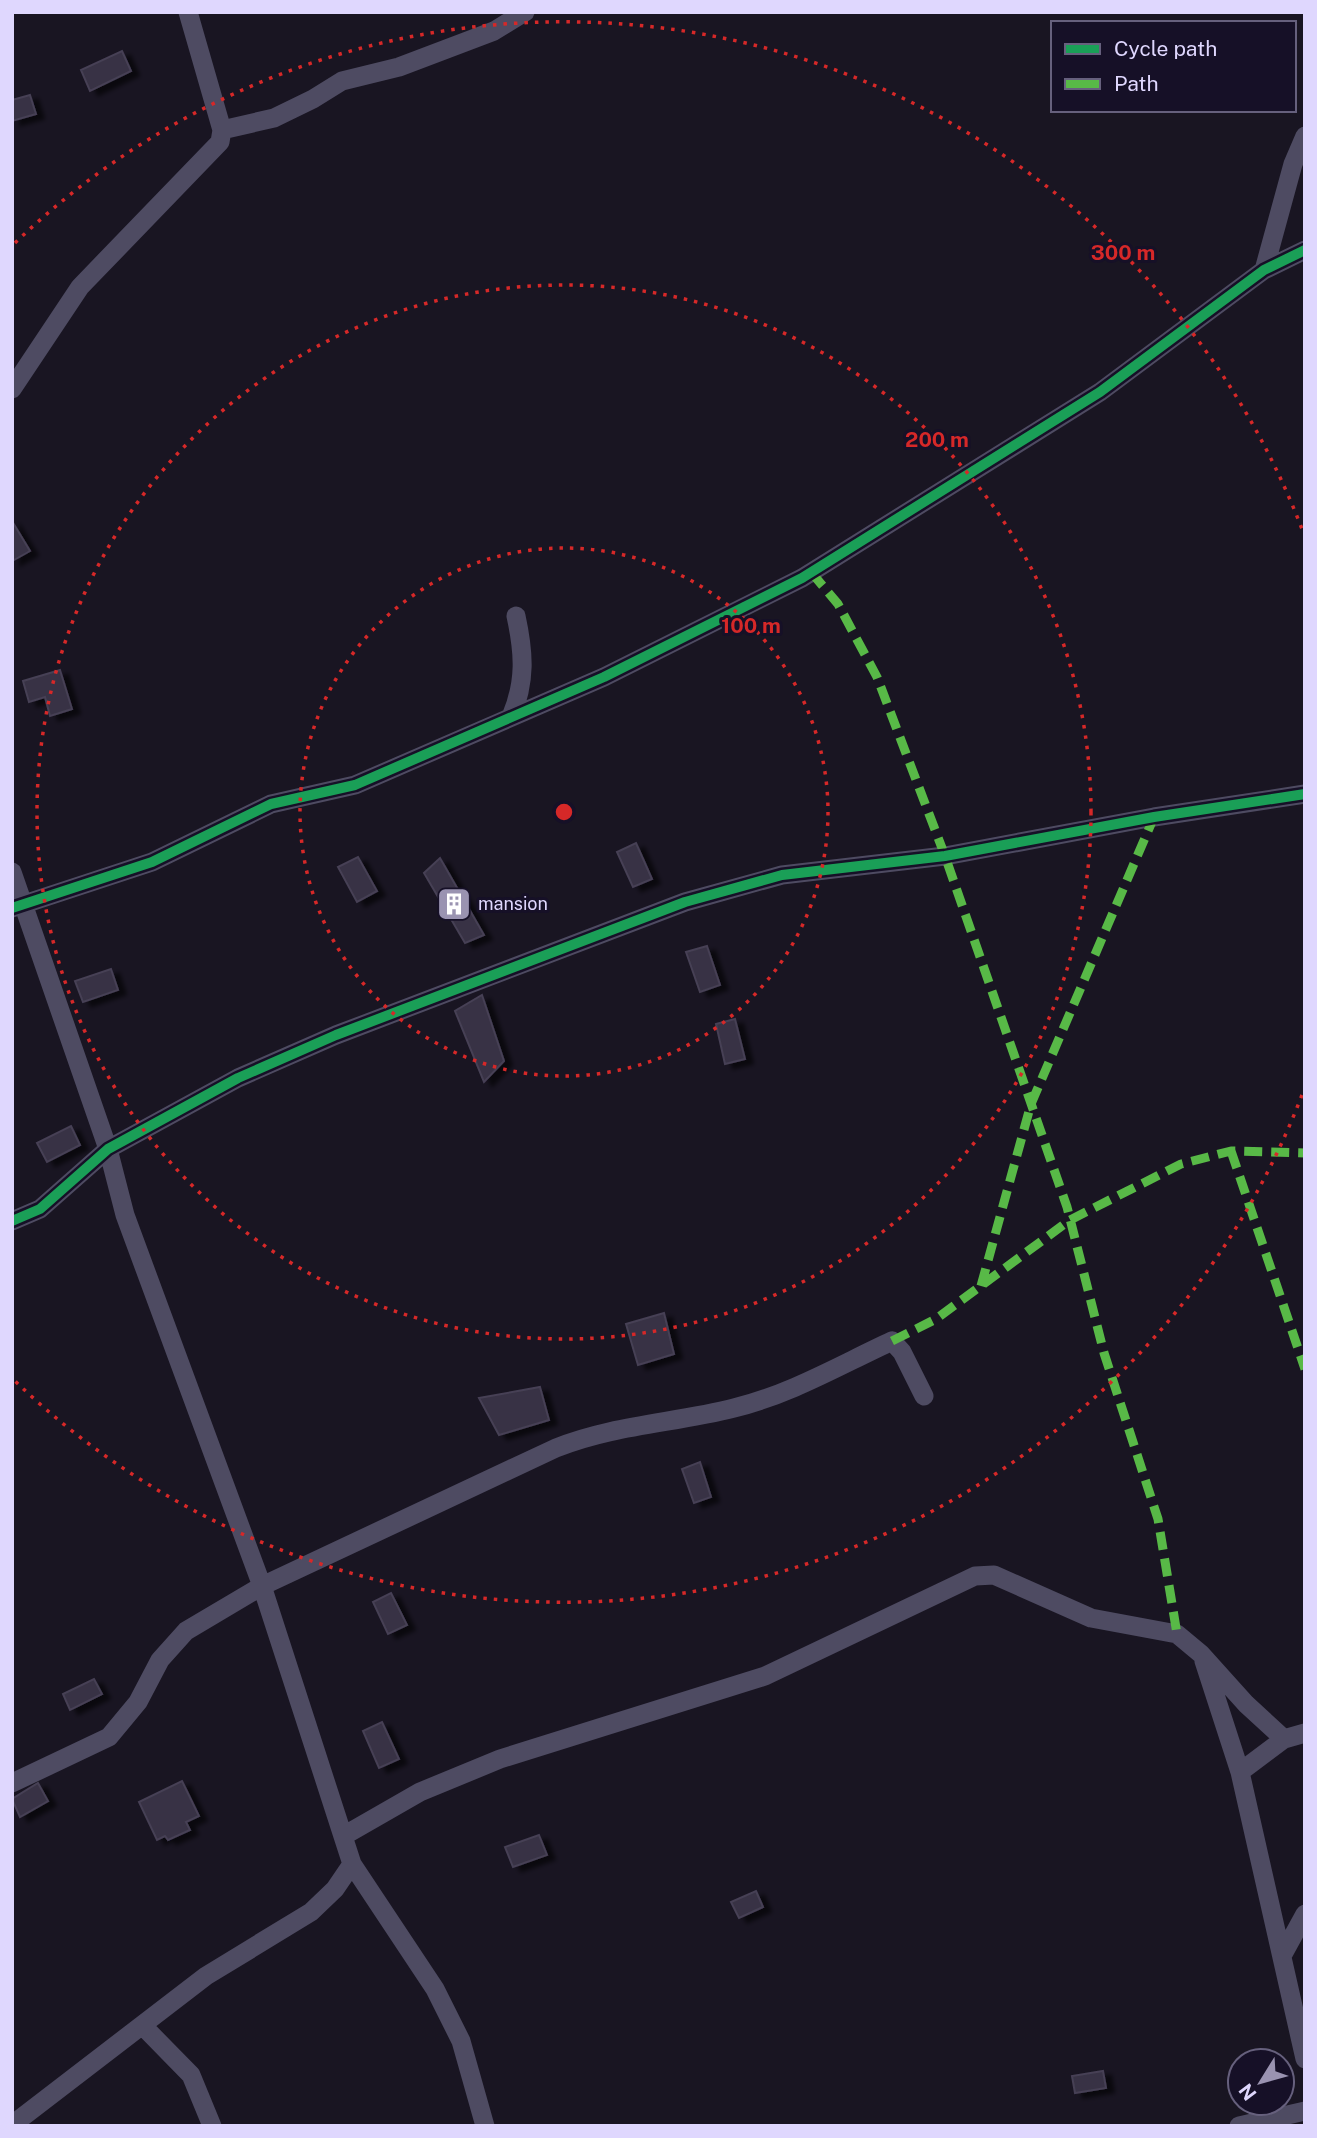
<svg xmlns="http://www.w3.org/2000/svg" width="1317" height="2138" viewBox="0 0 1317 2138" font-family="'Public Sans',sans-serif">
<defs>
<filter id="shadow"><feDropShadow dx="8" dy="4.5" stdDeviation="2" flood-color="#0009"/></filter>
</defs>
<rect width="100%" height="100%" fill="#191522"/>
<!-- building -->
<path fill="#383344" stroke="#464055" stroke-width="2" filter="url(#shadow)" d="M 122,51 L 131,71 L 90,91 L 81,70 Z
M 30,95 L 36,114 L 12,121 L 12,100 Z
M 12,521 L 30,551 L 12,561 Z
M 60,670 L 72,709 L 50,716 L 45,697 L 29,702 L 23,681 Z
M 636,843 L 652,879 L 633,887 L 617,852 Z
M 358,857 L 377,891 L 357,902 L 338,867 Z
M 440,858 L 484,935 L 465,943 L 424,873 Z
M 707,946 L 720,985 L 700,992 L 686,952 Z
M 111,969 L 118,990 L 83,1002 L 75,981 Z
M 482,995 L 504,1061 L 484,1082 L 455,1011 Z
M 735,1019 L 745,1059 L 725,1064 L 716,1024 Z
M 71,1126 L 80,1145 L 47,1162 L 37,1143 Z
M 664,1313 L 674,1354 L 638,1365 L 626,1324 Z
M 540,1387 L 549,1420 L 499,1435 L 479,1398 Z
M 700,1462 L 711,1497 L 694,1503 L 682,1469 Z
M 391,1593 L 407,1625 L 388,1634 L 373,1602 Z
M 94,1679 L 102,1694 L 70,1710 L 63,1694 Z
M 382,1722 L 399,1759 L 379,1768 L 363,1731 Z
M 182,1781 L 199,1816 L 186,1822 L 190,1830 L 168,1840 L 165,1836 L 157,1840 L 139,1802 Z
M 38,1783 L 48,1801 L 20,1817 L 12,1799 Z
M 539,1835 L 547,1855 L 513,1867 L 505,1847 Z
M 756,1891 L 763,1907 L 739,1918 L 731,1902 Z
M 1103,2071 L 1106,2088 L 1075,2093 L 1072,2076 Z"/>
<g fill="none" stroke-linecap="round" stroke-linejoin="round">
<!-- minor -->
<path stroke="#4e4b62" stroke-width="19" d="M 222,130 L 274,118 L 313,99 L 342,81 L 399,67 L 494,31 L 525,12
M 1264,270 L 1293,164 L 1305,136
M 12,389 L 80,287 L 220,142 L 222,130 L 188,12
M 511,717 C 526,681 524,653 516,616
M 12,872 L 108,1149 L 125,1215 L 262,1586 L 352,1864 L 435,1989 L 461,2041 L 485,2126
M 12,908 L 152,862 L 271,804 L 355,785 L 604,677 L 802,578 L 1100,392 L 1264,270 L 1305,250
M 12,1221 L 40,1209 L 108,1149 L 238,1078 L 336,1035 L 685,902 L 782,875 L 945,856 L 1154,817 L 1305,794
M 1204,1661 L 1240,1772 L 1305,2059
M 1240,1772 L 1284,1739 L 1305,1733
M 12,1783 L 109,1737 L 138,1702 L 160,1660 L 186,1631 L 262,1586 L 556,1448 C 613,1425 675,1423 734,1408 C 791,1394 840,1365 892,1341 L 902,1352 L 924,1396
M 345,1835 L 420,1792 L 500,1759 L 765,1676 L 975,1576 L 994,1575 L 1091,1618 L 1177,1634 L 1201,1654 L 1246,1704 L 1284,1739
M 1282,1956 L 1305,1914
M 142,2025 L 191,2075 L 212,2126
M 12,2125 L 206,1976 L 311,1912 L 335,1889 L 352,1864
M 1239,2126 L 1305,2111"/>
<!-- quiet -->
<path stroke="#58b947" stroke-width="9" stroke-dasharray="18 9" stroke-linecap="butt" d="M 811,572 L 838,604 L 877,677 L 945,856 L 1067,1207 L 1104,1353 L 1158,1519 L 1177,1634
M 1231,1151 L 1305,1369
M 981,1286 L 1031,1104 L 1154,817
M 892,1341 L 936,1319 L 1070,1220 L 1181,1164 L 1231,1151 L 1305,1153"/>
<!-- cycleway casing -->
<g stroke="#161027" stroke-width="15">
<path id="cycleway" d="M 12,908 L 152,862 L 271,804 L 355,785 L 604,677 L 802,578 L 1100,392 L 1264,270 L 1305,250
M 12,1221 L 40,1209 L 108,1149 L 238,1078 L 336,1035 L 685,902 L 782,875 L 945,856 L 1154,817 L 1305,794"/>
</g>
<!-- cycleway -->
<use href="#cycleway" stroke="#1a9f57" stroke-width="10"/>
</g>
<!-- distance rings -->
<g fill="none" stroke="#d62828" stroke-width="3.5" stroke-dasharray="3.5 7">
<circle cx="564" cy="812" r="264"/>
<circle cx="564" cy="812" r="527"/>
<path d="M1302 1095A791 791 0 0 1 15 1381M15 243A791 791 0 0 1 1302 529"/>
</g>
<!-- icons -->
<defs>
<g id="building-square" transform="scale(1.75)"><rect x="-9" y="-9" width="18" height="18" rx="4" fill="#9a93b1" stroke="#161027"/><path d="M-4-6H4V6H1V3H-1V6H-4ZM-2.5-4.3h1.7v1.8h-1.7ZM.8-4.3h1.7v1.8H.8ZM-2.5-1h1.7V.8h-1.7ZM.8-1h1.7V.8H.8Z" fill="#fff"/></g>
</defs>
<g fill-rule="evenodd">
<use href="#building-square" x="454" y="904"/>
</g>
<g text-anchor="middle" stroke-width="6" stroke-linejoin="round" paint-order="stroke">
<!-- poi labels -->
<g font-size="18" fill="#dfd7fe" stroke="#161027" text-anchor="start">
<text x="478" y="910">mansion</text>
</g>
</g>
<circle cx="564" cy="812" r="10" fill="#d62828" stroke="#161027" stroke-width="3.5"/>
<g font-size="21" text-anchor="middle" font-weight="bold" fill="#d62828" stroke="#161027" stroke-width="6" stroke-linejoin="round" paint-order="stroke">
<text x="1123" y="260">300 m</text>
<text x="937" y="447">200 m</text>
<text x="751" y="633">100 m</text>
</g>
<!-- border -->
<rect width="1317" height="2138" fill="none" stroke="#dfd7fe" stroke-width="28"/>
<!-- legend -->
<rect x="1051" y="21" width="245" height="91" fill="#161027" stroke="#66607d" stroke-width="2"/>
<rect x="1065" y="44" width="35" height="10" fill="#1a9f57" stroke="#66607d" stroke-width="2"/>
<text x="1114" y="56" font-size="21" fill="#dfd7fe">Cycle path</text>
<rect x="1065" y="79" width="35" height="10" fill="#58b947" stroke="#66607d" stroke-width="2"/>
<text x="1114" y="91" font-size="21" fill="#dfd7fe">Path</text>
<!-- north arrow -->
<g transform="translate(1261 2082) rotate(233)"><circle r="33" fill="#161027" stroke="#66607d" stroke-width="2"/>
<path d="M0-5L12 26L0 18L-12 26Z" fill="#9a93b1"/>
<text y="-10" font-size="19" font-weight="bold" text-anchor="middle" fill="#dfd7fe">N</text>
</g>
</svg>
